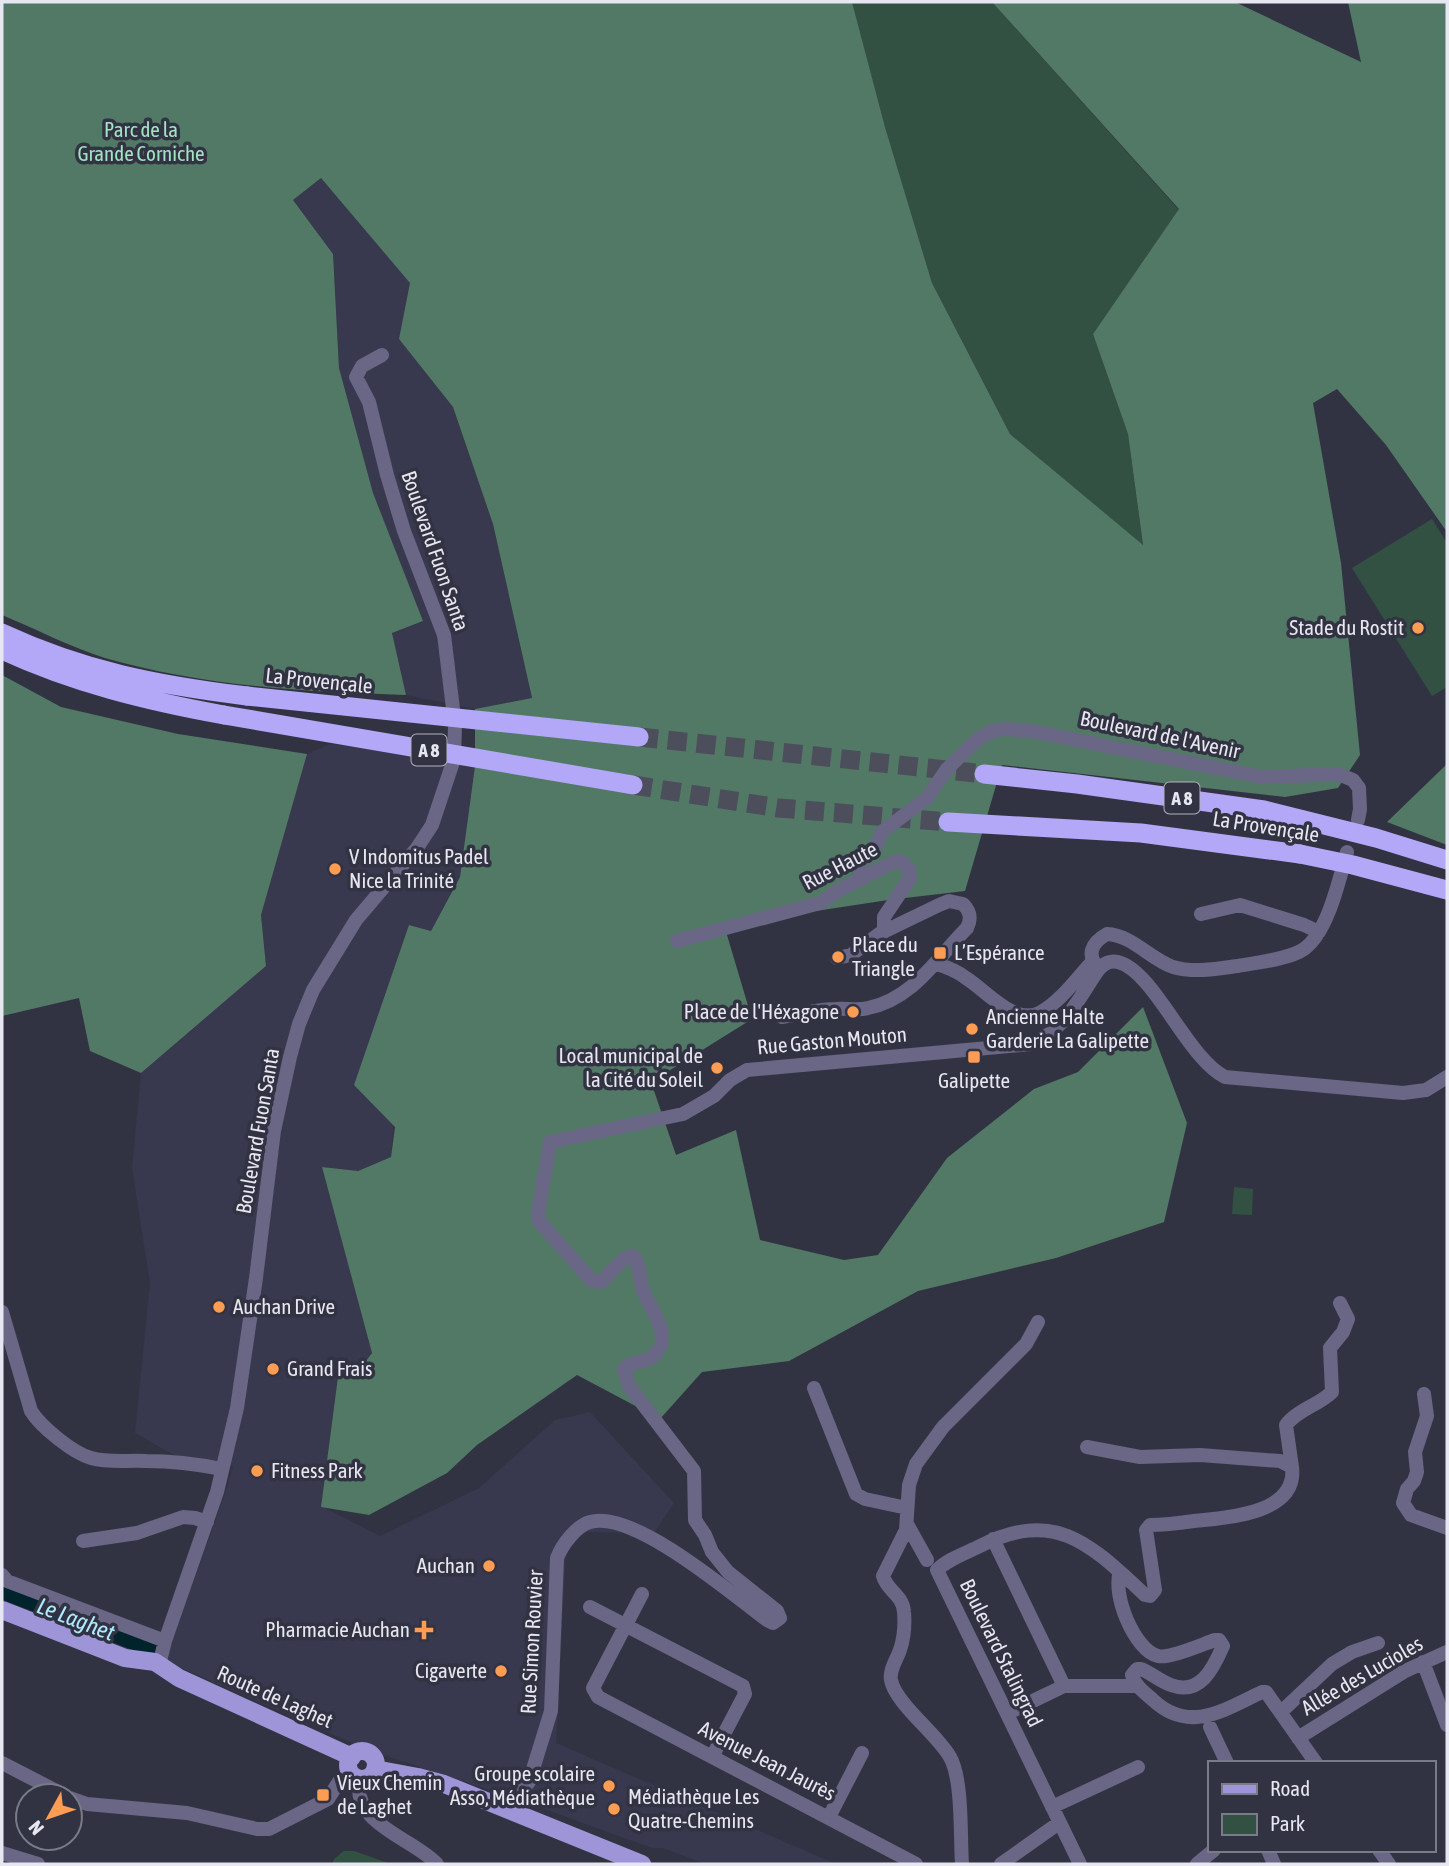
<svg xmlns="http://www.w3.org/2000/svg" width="1449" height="1866" viewBox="0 0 1449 1866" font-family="'Asap Condensed',sans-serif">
<rect width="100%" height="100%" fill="#323342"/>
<!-- built -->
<path fill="#38384e" d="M 321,178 L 411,283 L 399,339 L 453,407 L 493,524 L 532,699 L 475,709 L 406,695 L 392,633 L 422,622 L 373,493 L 339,368 L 333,254 L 293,200 Z
M 330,744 L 399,750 L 475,766 L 460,877 L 431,931 L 410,925 L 391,1157 L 358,1171 L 322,1167 L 372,1353 L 363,1365 L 339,1369 L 321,1506 L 380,1536 L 479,1488 L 555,1420 L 590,1412 L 674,1503 L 654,1533 L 585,1532 L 566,1550 L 556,1743 L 836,1864 L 705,1864 L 663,1848 L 652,1848 L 514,1798 L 371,1751 L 165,1661 L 227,1488 L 233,1466 L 179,1458 L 135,1433 L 150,1283 L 132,1168 L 141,1073 L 266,966 L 261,915 L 307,754 Z"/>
<!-- green -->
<path fill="#335142" d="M 852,2 L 992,2 L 1179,210 L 1093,334 L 1128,434 L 1143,546 L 1010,434 L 932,283 L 885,127 Z
M 1432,519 L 1447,543 L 1447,687 L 1432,696 L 1352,568 Z
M 1234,1187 L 1253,1189 L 1252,1215 L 1232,1214 Z
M 344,1851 L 354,1851 L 391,1864 L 332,1864 L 334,1859 Z"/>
<!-- forest -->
<path fill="#527965" d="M 2,2 L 852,2 L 885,127 L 932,283 L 1010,434 L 1143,545 L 1128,434 L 1093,334 L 1179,209 L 992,2 L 1235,2 L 1361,62 L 1348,2 L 1447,2 L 1447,532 L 1386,445 L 1337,389 L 1313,403 L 1341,563 L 1360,755 L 1338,788 L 1285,797 L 1002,765 L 965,891 L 888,900 L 724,925 L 752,1019 L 651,1082 L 676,1155 L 736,1130 L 760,1240 L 844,1260 L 878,1255 L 947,1158 L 1034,1089 L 1078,1072 L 1143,1007 L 1187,1123 L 1164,1222 L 1056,1258 L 918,1291 L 789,1361 L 702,1372 L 660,1419 L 577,1375 L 477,1445 L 447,1473 L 369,1515 L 321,1507 L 339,1369 L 363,1365 L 372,1353 L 322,1167 L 358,1171 L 391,1157 L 395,1127 L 354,1085 L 409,925 L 431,931 L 460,877 L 475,766 L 475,709 L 532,698 L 493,524 L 453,407 L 399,339 L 410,283 L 321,178 L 293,200 L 333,254 L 339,368 L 373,493 L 423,621 L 392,633 L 406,695 C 306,692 202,686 105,658 C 70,647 36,629 2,615 Z
M 2,675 L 61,707 L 178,734 L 307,754 L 261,915 L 266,966 L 141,1073 L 90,1051 L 79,998 L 2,1016 Z
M 1447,764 L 1447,845 L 1387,822 Z"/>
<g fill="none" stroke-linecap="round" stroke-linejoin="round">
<!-- river -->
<path stroke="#00232c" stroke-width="16" d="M 2,1591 L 150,1648"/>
<!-- highway-tunnel -->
<path stroke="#4d4e5c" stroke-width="19" stroke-dasharray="19 10" stroke-linecap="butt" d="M 639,737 L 984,774
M 633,785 L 779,808 L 948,822"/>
<!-- minor -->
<path stroke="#696686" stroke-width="14" d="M 862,878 L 858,865 L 874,849 L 883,831 L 927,798 L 947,769 L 977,740 L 990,732 L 1002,729 L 1031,731 L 1261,777 L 1338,774 L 1353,780 L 1359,788 L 1360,809 L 1358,820
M 1201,914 L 1240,905 L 1304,925 L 1319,932
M 677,941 L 820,903 L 841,889 L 891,863 L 900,861 L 909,868 L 910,878 L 884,917 L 884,932
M 937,964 C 947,967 957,971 966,978 C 987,991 1015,1027 1041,1012 C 1061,1001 1077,978 1092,962
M 1099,969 C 1086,955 1091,943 1107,934 C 1132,935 1150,959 1173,967 C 1194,973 1216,969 1237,966 C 1255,963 1290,959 1304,949 C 1328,932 1339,880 1347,852
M 782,1017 C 800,1014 818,1009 836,1009 C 847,1008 857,1011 868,1008 C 913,999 937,958 967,928 C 972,918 970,911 963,904 L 949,901 L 939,905 L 879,934 L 851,955 L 837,958
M 2,1312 L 31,1411 C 41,1427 73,1453 91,1458 C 109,1463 127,1460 146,1461 C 171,1461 197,1464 222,1469
M 814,1388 L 856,1494 L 865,1499 L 907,1508
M 1424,1394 L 1427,1416 L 1415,1452 L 1417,1472 L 1414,1481 L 1407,1489 L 1403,1503 L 1411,1515 L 1447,1528
M 1292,1467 L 1286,1425 C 1297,1410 1319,1405 1332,1392 L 1330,1348 L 1343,1332 L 1348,1319 L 1340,1303
M 907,1524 L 927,1560
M 993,1539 L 1064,1686
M 83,1541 L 137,1533 L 183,1517 L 195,1518 L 207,1522
M 1120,1572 C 1112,1594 1134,1650 1158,1656 C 1169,1659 1203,1644 1215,1640 L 1219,1640 L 1223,1646 C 1213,1669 1200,1696 1171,1685 C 1160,1681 1151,1673 1141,1669 L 1137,1669 L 1132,1675 C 1135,1686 1145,1693 1153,1700 C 1189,1734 1224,1710 1262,1692 L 1266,1692 L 1316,1763
M 2,1575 L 7,1581 L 165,1641
M 642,1594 L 593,1688 L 598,1697 L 916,1864
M 590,1607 L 743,1686 L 745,1694 L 712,1757
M 1423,1662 L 1447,1725
M 159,1665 L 165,1641 L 217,1492 L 237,1408 L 256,1278 L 274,1131 L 290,1057 L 299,1024 L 313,990 L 356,920 L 417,848 L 432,825 L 454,759 L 455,725 L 444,635 L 404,531 L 387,475 L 369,402 L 356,377 L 362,366 L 382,355
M 1281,1712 L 1332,1664 L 1352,1652 L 1378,1643
M 1008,1713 L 1064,1686 L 1137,1686
M 1210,1727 L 1227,1763
M 1298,1738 L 1405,1671 L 1447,1652
M 2,1763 L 66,1796
M 360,1779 C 350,1824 413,1838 437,1864
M 70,1798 L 87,1804 L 187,1813 L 257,1829 L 269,1829 L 328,1799 L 340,1780 L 351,1773
M 1052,1807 L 1138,1767
M 519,1815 L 525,1786 L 529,1782 L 551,1711 L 557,1558 C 562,1545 576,1526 590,1522 C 633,1509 732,1594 767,1620 L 773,1623 L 780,1618 L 777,1611 L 728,1572 L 712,1552 L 705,1535 L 695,1520 L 694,1471 L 629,1386 L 624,1369 L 627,1366 C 635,1362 646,1362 653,1356 C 676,1338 650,1310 643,1290 C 639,1280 641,1268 635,1258 L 632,1256 L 624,1259 L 601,1282 L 592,1281 L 539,1221 L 538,1213 L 550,1142 L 683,1114 L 714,1096 L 730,1080 L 747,1070 L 1031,1044 C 1065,1031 1079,997 1099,969 C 1105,963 1110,960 1118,962 C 1154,971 1187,1058 1225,1077 L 1403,1093 L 1426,1090 L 1447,1077
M 829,1817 L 862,1753
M 1268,1850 L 1274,1864
M 1379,1850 L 1389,1864
M 2,1853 L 38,1864
M 962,1864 C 960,1837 963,1780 950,1757 C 938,1735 895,1703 891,1680 C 889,1670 897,1659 900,1650 C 904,1638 905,1624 904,1612 C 903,1595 887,1591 883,1576 L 906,1530 L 909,1485 L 916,1464 L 943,1427 L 1026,1344 L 1038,1322
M 1001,1864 L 1059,1823
M 1080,1864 L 937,1570 C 948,1559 966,1553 980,1546 C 1056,1508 1090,1544 1145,1595 L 1150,1596 L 1155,1590 L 1146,1530 L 1150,1525 C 1165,1525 1180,1523 1194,1521 C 1226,1518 1298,1514 1292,1467 L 1280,1461 L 1200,1455 L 1140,1457 L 1087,1447
M 1197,1864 L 1214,1850"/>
<!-- major -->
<path stroke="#9d95d7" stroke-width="18" d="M 2,1610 L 125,1658 L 155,1662 L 179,1678 L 352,1757
M348 1765a14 14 0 1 1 28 0a14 14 0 1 1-28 0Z
M 375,1769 L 418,1777 L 444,1784 L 642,1864"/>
<!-- highway -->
<path stroke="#b2a8f7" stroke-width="19" d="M 2,633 C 84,671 157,685 247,696
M 2,650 C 73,683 147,701 224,715
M 984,774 L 1077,784 L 1264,810 L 1376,838 L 1447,860
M 948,822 L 1141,833 L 1300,854"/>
<!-- highway-bridge -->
<path stroke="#b2a8f7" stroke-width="19" d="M 247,696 L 639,737
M 224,715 L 633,785
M 1300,854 L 1353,865 L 1447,890"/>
</g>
<!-- markers -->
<g fill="#fc9d53" stroke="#323342" stroke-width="2.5">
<circle cx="1418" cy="628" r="7"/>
<circle cx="335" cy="869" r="7"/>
<rect x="933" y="946" width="14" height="14" rx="3.5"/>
<circle cx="838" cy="957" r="7"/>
<circle cx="853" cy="1012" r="7"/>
<circle cx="972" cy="1029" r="7"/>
<rect x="967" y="1050" width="14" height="14" rx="3.5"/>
<circle cx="717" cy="1068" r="7"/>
<circle cx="219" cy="1307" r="7"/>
<circle cx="273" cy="1369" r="7"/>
<circle cx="257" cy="1471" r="7"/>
<circle cx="489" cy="1566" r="7"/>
<path d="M420.5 1619.5h7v7h7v7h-7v7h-7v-7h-7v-7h7z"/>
<circle cx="501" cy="1671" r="7"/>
<circle cx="609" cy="1786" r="7"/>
<rect x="316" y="1788" width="14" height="14" rx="3.5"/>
<circle cx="614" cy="1809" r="7"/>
</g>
<g text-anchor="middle" stroke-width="7" stroke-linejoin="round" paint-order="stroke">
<!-- shield labels -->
<g fill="#323342" stroke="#b1b1bc" stroke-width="2">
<rect x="411.5" y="734.5" width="35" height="31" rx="5"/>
<rect x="1164.5" y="782.5" width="35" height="31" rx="5"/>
</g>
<g font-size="19" font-weight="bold" fill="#e7e7f1">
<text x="429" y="757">A 8</text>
<text x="1182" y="805">A 8</text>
</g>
<!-- park labels -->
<g font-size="21" fill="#a0e4c1" stroke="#323342">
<text x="141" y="137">Parc de la<tspan x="141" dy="24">Grande Corniche</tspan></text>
</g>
<!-- street labels -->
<g font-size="21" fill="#e7e7f1" stroke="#323342">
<text transform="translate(435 551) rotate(71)" y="7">Boulevard Fuon Santa</text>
<text transform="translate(319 681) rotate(6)" y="7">La Provençale</text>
<text transform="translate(1160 735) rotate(12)" y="7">Boulevard de l'Avenir</text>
<text transform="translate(1266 827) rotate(9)" y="7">La Provençale</text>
<text transform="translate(840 866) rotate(-27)" y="7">Rue Haute</text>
<text transform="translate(832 1041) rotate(-5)" y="7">Rue Gaston Mouton</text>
<text transform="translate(258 1131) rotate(-80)" y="7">Boulevard Fuon Santa</text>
<text transform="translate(532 1642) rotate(-87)" y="7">Rue Simon Rouvier</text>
<text transform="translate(1001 1653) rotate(64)" y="7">Boulevard Stalingrad</text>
<text transform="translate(1362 1676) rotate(-30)" y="7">Allée des Lucioles</text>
<text transform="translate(275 1697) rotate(24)" y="7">Route de Laghet</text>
<text transform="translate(767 1761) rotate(27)" y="7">Avenue Jean Jaurès</text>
</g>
<!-- poi labels -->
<g font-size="21" fill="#e7e7f1" stroke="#323342" text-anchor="start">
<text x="1404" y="635" text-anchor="end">Stade du Rostit</text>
<text x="349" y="864">V Indomitus Padel<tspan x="349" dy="24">Nice la Trinité</tspan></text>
<text x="852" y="952">Place du<tspan x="852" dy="24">Triangle</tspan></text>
<text x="954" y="960">L’Espérance</text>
<text x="839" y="1019" text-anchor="end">Place de l'Héxagone</text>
<text x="986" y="1024">Ancienne Halte<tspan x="986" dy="24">Garderie La Galipette</tspan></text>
<text x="703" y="1063" text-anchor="end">Local municipal de<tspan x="703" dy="24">la Cité du Soleil</tspan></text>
<text x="974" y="1088" text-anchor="middle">Galipette</text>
<text x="233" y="1314">Auchan Drive</text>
<text x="287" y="1376">Grand Frais</text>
<text x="271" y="1478">Fitness Park</text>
<text x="475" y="1573" text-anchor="end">Auchan</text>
<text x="410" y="1637" text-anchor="end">Pharmacie Auchan</text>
<text x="487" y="1678" text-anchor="end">Cigaverte</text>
<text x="595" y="1781" text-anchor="end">Groupe scolaire<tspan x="595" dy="24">Asso, Médiathèque</tspan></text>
<text x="337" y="1790">Vieux Chemin<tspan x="337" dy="24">de Laghet</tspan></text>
<text x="628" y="1804">Médiathèque Les<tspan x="628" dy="24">Quatre-Chemins</tspan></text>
</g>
<!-- water labels -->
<g font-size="23" font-style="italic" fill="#aeebfe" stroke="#323342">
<text transform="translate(76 1619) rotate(21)" y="8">Le Laghet</text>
</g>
</g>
<!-- border -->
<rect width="1449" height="1866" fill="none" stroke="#e7e7f1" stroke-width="7"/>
<!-- legend -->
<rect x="1208" y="1761" width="228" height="91" fill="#323342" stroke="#7a7b88" stroke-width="2"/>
<rect x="1222" y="1784" width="35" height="10" fill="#9d95d7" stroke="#7a7b88" stroke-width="2"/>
<text x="1270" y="1796" font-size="21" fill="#e7e7f1">Road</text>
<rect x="1222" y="1814" width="35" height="21" fill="#335142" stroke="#7a7b88" stroke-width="2"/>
<text x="1270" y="1831" font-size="21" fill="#e7e7f1">Park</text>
<!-- north arrow -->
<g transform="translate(49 1817) rotate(230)"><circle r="33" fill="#323342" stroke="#7a7b88" stroke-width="2"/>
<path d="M0-5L12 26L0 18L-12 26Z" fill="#fc9d53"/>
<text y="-10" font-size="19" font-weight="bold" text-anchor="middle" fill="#e7e7f1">N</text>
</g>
</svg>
